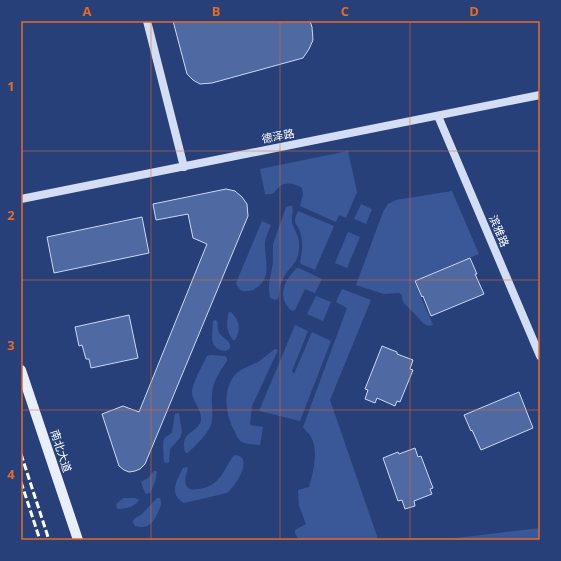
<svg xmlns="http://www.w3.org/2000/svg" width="561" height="561" viewBox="0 0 561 561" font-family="'Open Sans','Noto Sans SC',sans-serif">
<rect width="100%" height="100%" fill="#27407a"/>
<!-- green -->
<path fill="#3a5897" d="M 348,151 L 357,192 L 346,218 L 339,215 L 336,222 L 300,206 L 303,194 L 302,188 C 295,184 286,181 279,187 C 273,192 276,195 265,194 L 260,169 Z
M 452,191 L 479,254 L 414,281 L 433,325 L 428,326 L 423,323 L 404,303 L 402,299 L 402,295 L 399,293 L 384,294 L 356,285 L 383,212 L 388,204 L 396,200 Z
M 361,204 L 372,209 L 366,224 L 354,219 Z
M 289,206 L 292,206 C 294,212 291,216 292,222 C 293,229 298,233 299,242 C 300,266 290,263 282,281 C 279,287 280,292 278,299 L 275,300 L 270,298 L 269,291 L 269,284 L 273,263 L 273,244 L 286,207 Z
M 298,211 L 334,226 L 315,270 L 301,264 L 300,262 C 302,253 303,244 301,235 C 298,222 291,226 298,211 Z
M 262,221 L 271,225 C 269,230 266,236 265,242 C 264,257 272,275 259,286 C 255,289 252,291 247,291 C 241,292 238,288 236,283 Z
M 348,232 L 360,237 L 347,268 L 335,263 Z
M 297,268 L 299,268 L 322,279 L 315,293 L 305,289 L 295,310 L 292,311 C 276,298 284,280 297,268 Z
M 342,289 L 371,300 L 330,400 L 378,539 L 457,538 L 540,528 L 540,540 L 299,540 L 295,533 L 295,530 L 306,524 L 299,506 L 298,490 L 309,487 C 313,473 319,451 311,437 C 309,433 305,430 303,427 L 347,308 L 336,302 Z
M 316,296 L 331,302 L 323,321 L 307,314 Z
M 229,312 L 231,312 C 240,321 241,329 235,340 L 233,340 C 226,331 226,323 229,312 Z
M 215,320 L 217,321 C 218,325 217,329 219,333 C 222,337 228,340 230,344 C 232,354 216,352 213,343 C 211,337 213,328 213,321 Z
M 295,325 L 308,331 L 292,371 L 294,374 L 312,332 L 331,341 L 300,421 L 259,411 Z
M 275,349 L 278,350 L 252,406 L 250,425 L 263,427 L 260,445 C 255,444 247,445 242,442 C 238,440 237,436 235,432 C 226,417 222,392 234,376 C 239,369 250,366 258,362 C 264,358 269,353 275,349 Z
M 211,355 L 225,356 L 227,358 L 227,361 C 220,371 213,381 212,394 C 211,405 214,416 211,425 C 206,436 197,444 189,452 L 186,453 C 184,450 184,448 184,444 C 184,432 199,431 201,420 C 202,411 194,403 192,394 C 191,386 203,364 207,356 Z
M 177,413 L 179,414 L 182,432 L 180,438 L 170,449 L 169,462 L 166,463 L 164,462 C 164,457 162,443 164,439 C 166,436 170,435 172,432 L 175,414 Z
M 235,455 C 255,457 235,487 227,493 L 184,503 C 168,494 177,480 183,468 L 187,467 L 188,469 C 186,474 184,480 186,485 C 188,490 192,490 197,489 C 211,489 220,479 226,468 C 229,463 231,458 235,455 Z
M 154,471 L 157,471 L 157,472 L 155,482 L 150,493 L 146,494 L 145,493 L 141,482 L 148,478 Z
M 124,498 L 135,498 L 139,500 C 135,507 125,509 118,509 L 117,508 L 116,504 L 121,500 Z
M 157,498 L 160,498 C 162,503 161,506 159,510 C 154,522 149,530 135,526 L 133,522 L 134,519 L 142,514 Z"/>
<!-- building -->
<path fill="#4f69a3" stroke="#ccd9f3" d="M 173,21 L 310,21 L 312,27 L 313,40 L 309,49 L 303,58 L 212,83 L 200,84 L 193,80 L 187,74 Z
M 226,189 L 235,191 L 242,197 L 247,204 L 248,216 L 145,464 L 140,469 L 135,471 L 129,472 L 124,470 L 119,466 L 102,414 L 123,406 L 139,412 L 207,244 L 193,238 L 188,214 L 156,220 L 153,204 Z
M 142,217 L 149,253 L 54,273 L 47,237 Z
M 470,258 L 477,274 L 475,274 L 484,294 L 431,316 L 423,296 L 422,297 L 415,281 Z
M 129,315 L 138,358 L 91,368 L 89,359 L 86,359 L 82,345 L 79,346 L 75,327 Z
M 382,346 L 397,352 L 397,354 L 413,360 L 410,369 L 413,370 L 400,402 L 397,401 L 395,406 L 377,398 L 375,403 L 365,399 L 368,390 L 365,389 Z
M 519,392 L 533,428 L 481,450 L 472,430 L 471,431 L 464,415 Z
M 415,448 L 418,457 L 421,456 L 433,488 L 430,489 L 432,494 L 414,501 L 415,506 L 405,509 L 402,500 L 398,501 L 383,458 L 398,452 L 399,454 Z"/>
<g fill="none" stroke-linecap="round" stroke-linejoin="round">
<!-- secondary -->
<path stroke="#d3ddf4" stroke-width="8" d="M 147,21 L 184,167
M 438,116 L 540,356
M 21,199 L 540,95"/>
<!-- primary -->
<path stroke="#e9eefc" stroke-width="10" d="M 21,370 L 78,540"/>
<!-- rail -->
<path stroke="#fff" stroke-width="3" stroke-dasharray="7 3" stroke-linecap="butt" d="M 21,454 L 49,540
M 21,482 L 40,540"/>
</g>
<!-- grid -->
<path fill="none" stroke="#ea6a24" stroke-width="1" stroke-opacity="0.55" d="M 151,21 L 151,540M 280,21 L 280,540M 410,21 L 410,540M 21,151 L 540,151M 21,280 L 540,280M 21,410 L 540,410"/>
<g text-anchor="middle" stroke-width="4" stroke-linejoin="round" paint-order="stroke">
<!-- street labels -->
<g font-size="11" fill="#fff" stroke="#27407a">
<text transform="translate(278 136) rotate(-11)" y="4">德泽路</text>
<text transform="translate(499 231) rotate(67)" y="4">滨雅路</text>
<text transform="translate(61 451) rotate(72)" y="4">南北大道</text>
</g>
</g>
<!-- border -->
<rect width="561" height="561" fill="none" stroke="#27407a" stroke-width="44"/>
<rect x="22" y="22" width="517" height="517" fill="none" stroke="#ea6a24" stroke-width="1.5"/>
<g font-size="13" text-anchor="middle" font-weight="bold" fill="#ea6a24">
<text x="87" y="16">A</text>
<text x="216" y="16">B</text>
<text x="345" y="16">C</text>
<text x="474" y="16">D</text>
<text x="11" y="91">1</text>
<text x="11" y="220">2</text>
<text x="11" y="350">3</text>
<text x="11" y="479">4</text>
</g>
</svg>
